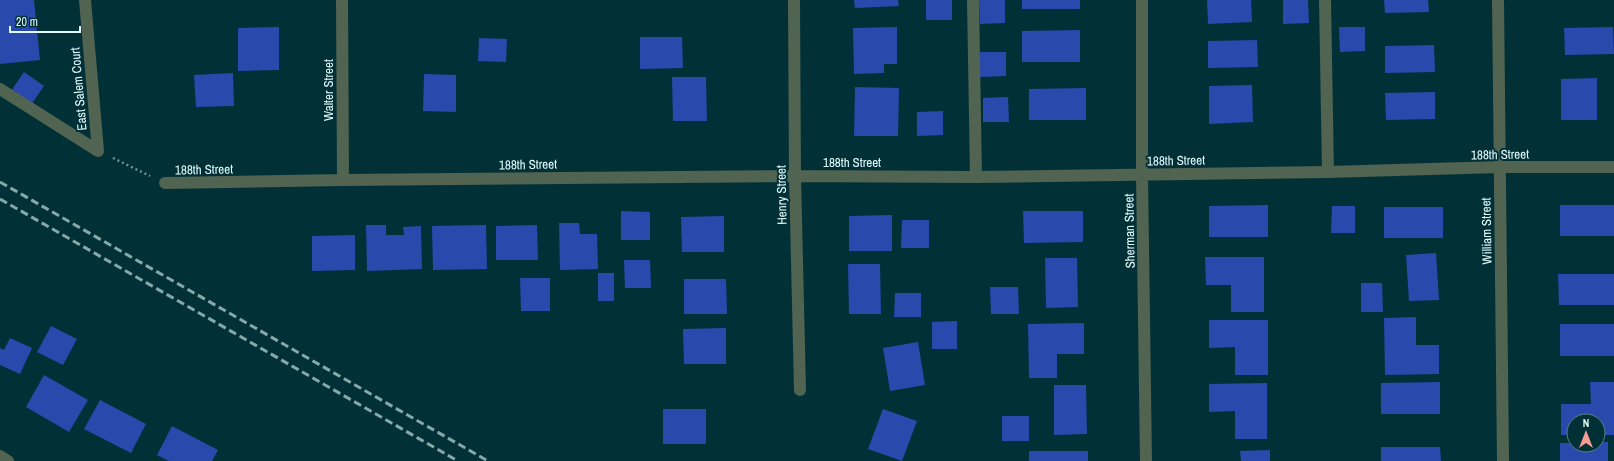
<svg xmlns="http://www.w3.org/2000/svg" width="1614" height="461" viewBox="0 0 1614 461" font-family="'Archivo Narrow',sans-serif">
<rect width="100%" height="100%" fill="#013137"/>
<!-- building -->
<path fill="#2949ac" d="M 0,0 L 34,0 L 40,60 L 0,64 Z
M 854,0 L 898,0 L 899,6 L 855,8 Z
M 926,0 L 952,0 L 952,20 L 926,20 Z
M 979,0 L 1005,0 L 1005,23 L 980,24 Z
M 1022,0 L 1080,0 L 1080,9 L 1022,9 Z
M 1207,0 L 1251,0 L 1252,22 L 1208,24 Z
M 1283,0 L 1308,0 L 1309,23 L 1283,24 Z
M 1384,0 L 1428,0 L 1429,12 L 1385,13 Z
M 279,27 L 279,70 L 238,71 L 238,28 Z
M 897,27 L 897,64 L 884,64 L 884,73 L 854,74 L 853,28 Z
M 1339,27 L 1365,27 L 1365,51 L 1340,52 Z
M 1613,27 L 1614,54 L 1565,55 L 1564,28 Z
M 1080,30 L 1080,62 L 1022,62 L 1022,31 Z
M 640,37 L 682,37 L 683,68 L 640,69 Z
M 479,38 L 507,39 L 506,62 L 478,61 Z
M 1257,40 L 1258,67 L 1208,68 L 1208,41 Z
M 1434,45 L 1435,72 L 1385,73 L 1385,46 Z
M 980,52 L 1006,52 L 1006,76 L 980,77 Z
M 24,72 L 44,86 L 31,105 L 11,91 Z
M 233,73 L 234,106 L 196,107 L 194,75 Z
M 424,74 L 456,75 L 456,112 L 423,111 Z
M 672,77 L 706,77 L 707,121 L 673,121 Z
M 1597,78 L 1597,120 L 1561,120 L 1561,79 Z
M 1252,85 L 1253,122 L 1209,124 L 1209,86 Z
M 855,87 L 899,88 L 898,136 L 854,136 Z
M 1086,88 L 1086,120 L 1029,120 L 1029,89 Z
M 1435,92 L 1435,119 L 1386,120 L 1385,93 Z
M 1008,97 L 1009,122 L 983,122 L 983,98 Z
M 943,111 L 943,135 L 917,136 L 917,112 Z
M 1268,205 L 1268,237 L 1209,237 L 1209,206 Z
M 1560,205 L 1614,205 L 1614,236 L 1560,236 Z
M 1332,206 L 1355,206 L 1355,233 L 1331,233 Z
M 1384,207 L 1443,207 L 1443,238 L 1384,238 Z
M 621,211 L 650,212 L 650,240 L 621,240 Z
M 1023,211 L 1083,211 L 1083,242 L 1024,243 Z
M 892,215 L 892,251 L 849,251 L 849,216 Z
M 724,216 L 724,252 L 682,252 L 681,217 Z
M 902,220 L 929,220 L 929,248 L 901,248 Z
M 559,223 L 579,223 L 580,234 L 597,234 L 598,269 L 560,270 Z
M 366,225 L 386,225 L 386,235 L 404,235 L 403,227 L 421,226 L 422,269 L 367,271 Z
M 486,225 L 487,269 L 433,270 L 432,226 Z
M 537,225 L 538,260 L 496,260 L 496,226 Z
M 355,235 L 355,270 L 312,271 L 312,236 Z
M 1436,253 L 1439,300 L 1409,301 L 1406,255 Z
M 1205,257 L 1264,257 L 1264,312 L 1231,312 L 1231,285 L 1206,285 Z
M 1045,258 L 1077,258 L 1078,307 L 1046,308 Z
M 624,260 L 650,260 L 651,288 L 625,288 Z
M 848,264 L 880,264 L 881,314 L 849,314 Z
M 598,273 L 614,273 L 614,301 L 598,301 Z
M 1558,274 L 1614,274 L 1614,305 L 1559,305 Z
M 520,278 L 550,278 L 550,311 L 521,311 Z
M 684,279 L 726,279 L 727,314 L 684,314 Z
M 1361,283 L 1382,283 L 1383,312 L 1361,312 Z
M 990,287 L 1018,287 L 1019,314 L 991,314 Z
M 895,293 L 921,293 L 921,317 L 894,317 Z
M 1416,317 L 1416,345 L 1439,345 L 1439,374 L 1385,375 L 1384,318 Z
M 1209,320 L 1268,320 L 1268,375 L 1235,375 L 1235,347 L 1209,348 Z
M 957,321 L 957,349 L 932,349 L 932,322 Z
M 1084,323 L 1084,354 L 1057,354 L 1057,378 L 1029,378 L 1028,324 Z
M 1560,324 L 1614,324 L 1614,356 L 1560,356 Z
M 51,326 L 77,339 L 63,365 L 37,352 Z
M 726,328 L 726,364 L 684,364 L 683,329 Z
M 10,338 L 32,348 L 20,374 L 0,365 L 0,348 L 4,350 Z
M 918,342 L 925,385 L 890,391 L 883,348 Z
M 44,375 L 88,400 L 69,432 L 26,407 Z
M 1440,382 L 1440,414 L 1381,414 L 1381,383 Z
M 1590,382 L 1614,382 L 1614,435 L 1598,435 L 1598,421 L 1574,421 L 1574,435 L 1561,435 L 1561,404 L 1591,404 Z
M 1267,383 L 1267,439 L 1235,439 L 1235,411 L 1209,412 L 1209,384 Z
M 1054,385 L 1086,385 L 1087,434 L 1054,435 Z
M 100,400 L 146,424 L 131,453 L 84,429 Z
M 663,409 L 706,409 L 706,444 L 663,444 Z
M 883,409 L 917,421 L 902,461 L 868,449 Z
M 1002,416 L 1029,416 L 1029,441 L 1002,441 Z
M 172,426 L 218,450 L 212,461 L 169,461 L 157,455 Z
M 1598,442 L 1608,442 L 1608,461 L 1560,461 L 1560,443 L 1574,443 L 1574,445 L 1598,445 Z
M 1381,447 L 1440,447 L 1441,461 L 1381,461 Z
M 1270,450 L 1270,461 L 1241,461 L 1240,451 Z
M 1029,451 L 1088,451 L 1088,461 L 1029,461 Z"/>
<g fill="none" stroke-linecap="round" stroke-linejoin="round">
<!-- path -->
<path stroke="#6e9296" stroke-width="2.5" stroke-dasharray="2 3" stroke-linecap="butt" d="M 113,158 L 150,176"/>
<!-- service -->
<path stroke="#516351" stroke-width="12" d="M 973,0 L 976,177
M 1325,0 L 1328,172"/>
<!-- minor -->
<path stroke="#516351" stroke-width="12" d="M 85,0 L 98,151
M 342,0 L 343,180
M 794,0 L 795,176 L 800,390
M 1142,0 L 1142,175 L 1146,461
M 1498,0 L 1503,461
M 0,89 L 98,151
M 165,183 L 343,180 L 795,176 L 976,177 L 1328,172 L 1499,167 L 1614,167
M 0,456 L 8,461"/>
<!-- rail -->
<path stroke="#87a8ab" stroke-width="3" stroke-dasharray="8 4" stroke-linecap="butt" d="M 0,182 L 488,461
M 0,199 L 458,461"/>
</g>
<g text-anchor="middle" stroke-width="4" stroke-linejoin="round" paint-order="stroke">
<!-- street labels -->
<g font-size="13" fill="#e3fafc" stroke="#013137">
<text transform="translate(78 89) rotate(-95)" y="5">East Salem Court</text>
<text transform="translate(328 90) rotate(-90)" y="5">Walter Street</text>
<text transform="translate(1500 154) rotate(-1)" y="5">188th Street</text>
<text transform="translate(1176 160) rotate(-1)" y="5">188th Street</text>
<text x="852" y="167">188th Street</text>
<text transform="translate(528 164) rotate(-1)" y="5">188th Street</text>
<text transform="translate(204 169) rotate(-1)" y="5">188th Street</text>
<text transform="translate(781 195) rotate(-91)" y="5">Henry Street</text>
<text transform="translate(1129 231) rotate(-91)" y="5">Sherman Street</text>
<text transform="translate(1486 231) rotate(-91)" y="5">William Street</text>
</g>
</g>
<!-- north arrow -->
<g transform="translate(1586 433)"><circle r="19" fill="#013137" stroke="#5b8186"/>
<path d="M0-3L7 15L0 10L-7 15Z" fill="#f59c93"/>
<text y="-6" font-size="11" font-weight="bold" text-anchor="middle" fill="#e3fafc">N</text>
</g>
<!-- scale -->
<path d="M10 26v6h70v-6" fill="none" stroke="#e3fafc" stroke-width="2"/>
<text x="16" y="26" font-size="12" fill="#e3fafc" stroke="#013137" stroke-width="3" paint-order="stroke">20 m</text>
</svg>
